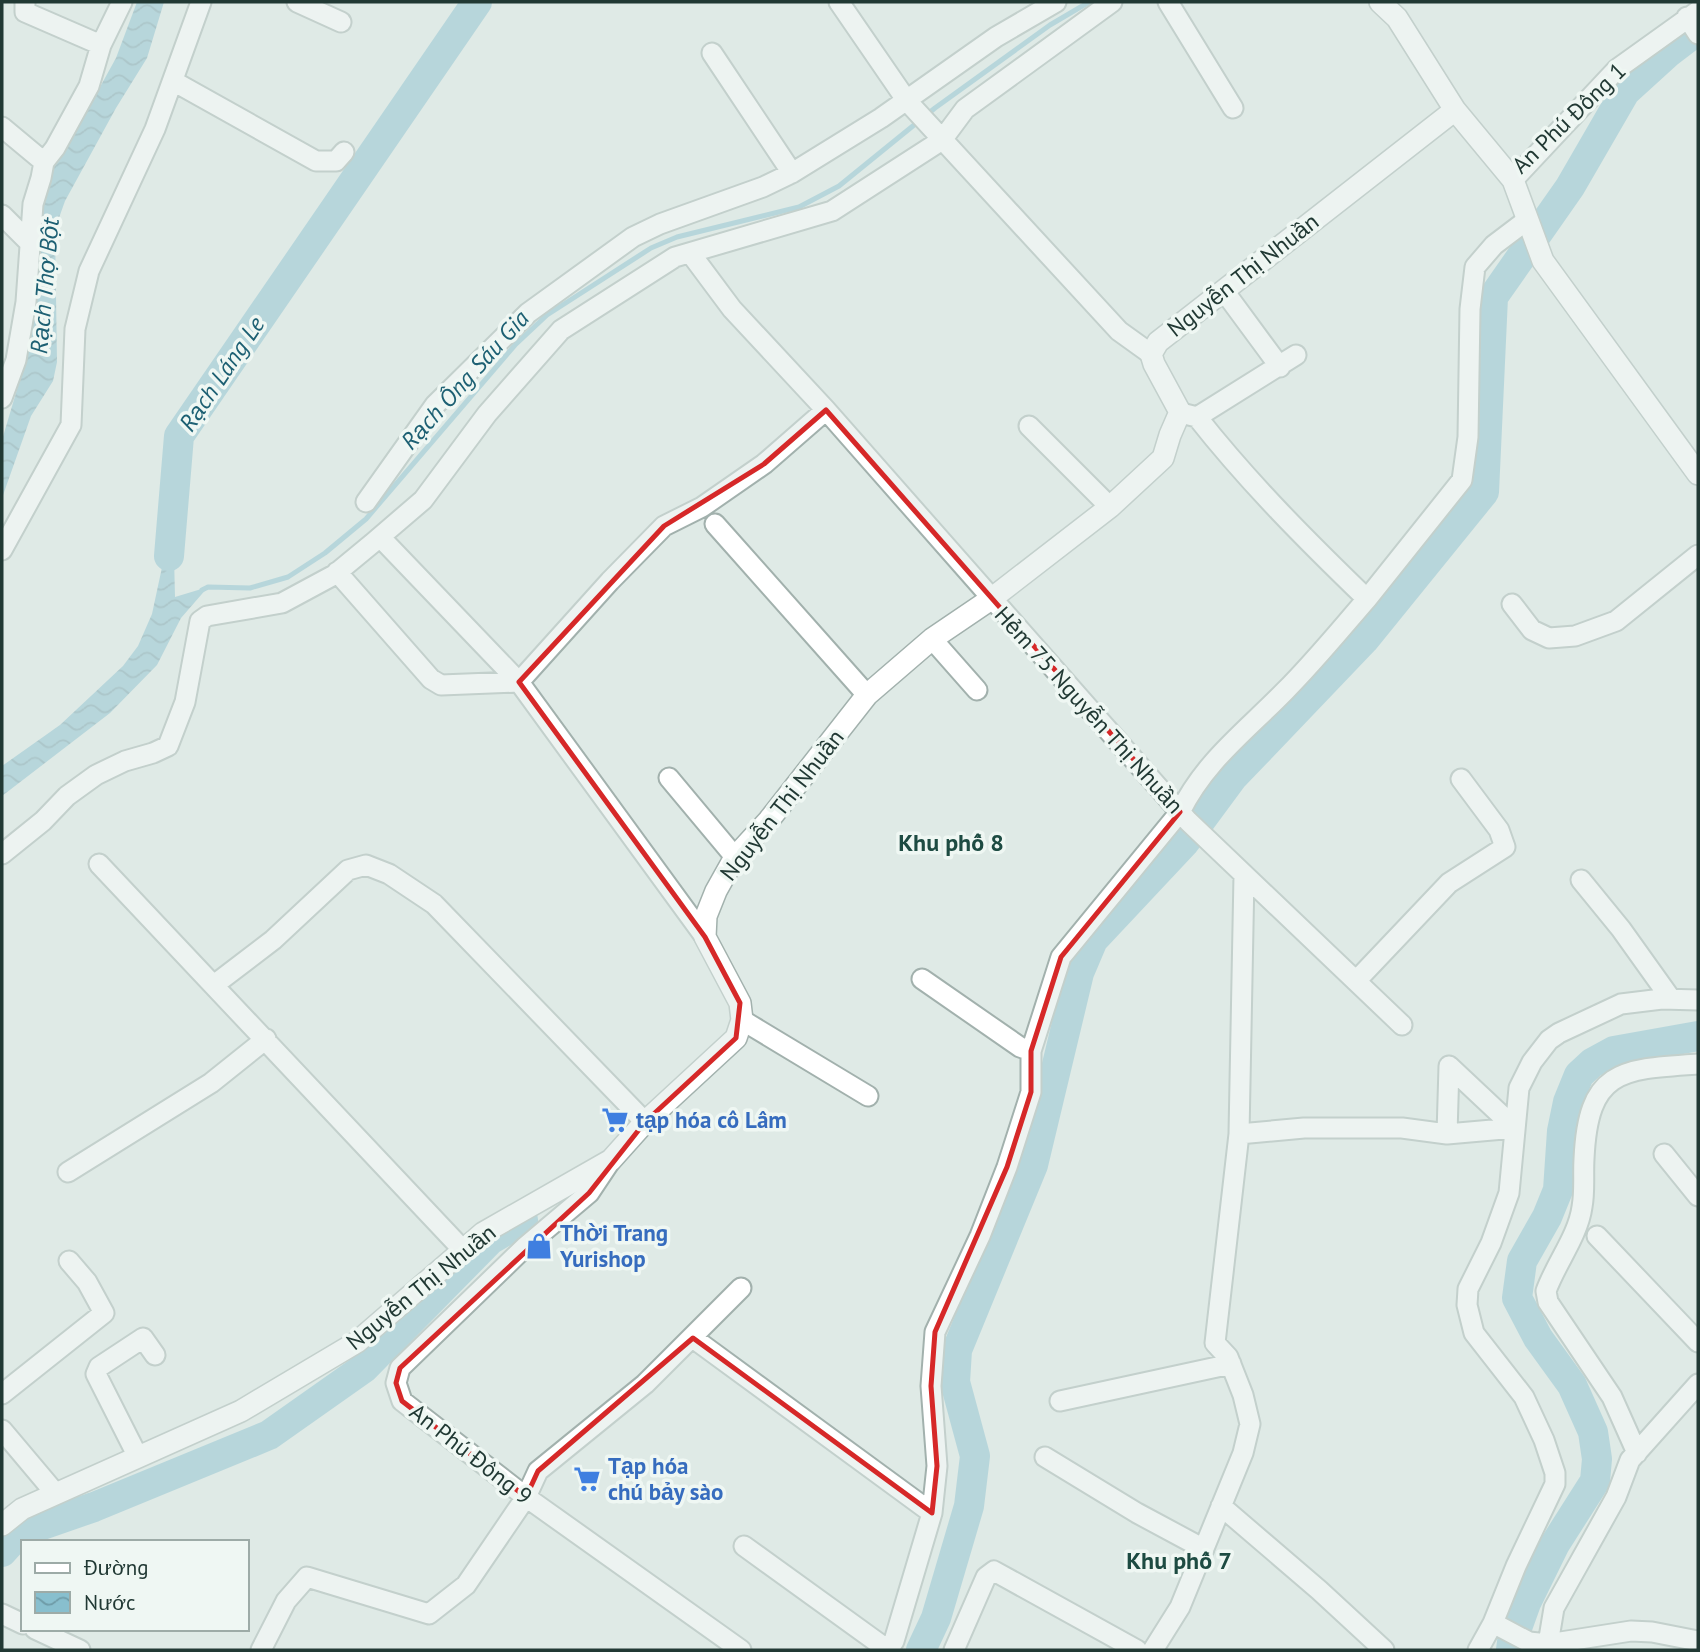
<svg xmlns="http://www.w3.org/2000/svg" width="1700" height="1652" viewBox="0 0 1700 1652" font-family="'PT Sans',sans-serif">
<defs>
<pattern id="water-waves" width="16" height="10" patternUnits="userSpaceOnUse" patternTransform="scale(1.75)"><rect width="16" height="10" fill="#88bfce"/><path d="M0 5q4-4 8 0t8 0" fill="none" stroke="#6f9ca8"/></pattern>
</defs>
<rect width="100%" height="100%" fill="#dfeae6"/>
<!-- water -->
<path fill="url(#water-waves)" d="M 137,2 L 164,2 L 147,58 L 116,108 L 65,201 L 55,229 L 57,362 L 53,381 L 31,416 L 2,498 L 2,440 L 21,376 L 43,178 L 84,116 L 116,58 Z
M 173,516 L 175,597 L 208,587 L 181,618 L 157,665 L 110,713 L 2,796 L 2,766 L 60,725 L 123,666 L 138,646 L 152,614 Z"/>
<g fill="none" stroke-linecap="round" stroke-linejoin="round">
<!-- stream -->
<path stroke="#88bfce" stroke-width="5" d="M 202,590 L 208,587 L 250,588 L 288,577 L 325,553 L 366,519 L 515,345 L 547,315 L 651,248 L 677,237 L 799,207 L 839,186 L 935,108 L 1050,25 L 1089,2"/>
<!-- river -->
<path stroke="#88bfce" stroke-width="30" d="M 169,556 L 179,436 L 477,2
M 2,1552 L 19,1533 L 94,1507 L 269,1435 L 364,1368 L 490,1240 L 523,1220
M 921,1650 L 936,1618 L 969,1506 L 975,1456 L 955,1382 L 957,1350 L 1033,1165 L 1079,973 L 1093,940 L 1184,843 L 1232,778 L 1364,640 L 1484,492 L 1493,297 L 1570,187 L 1625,92 L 1669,52 L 1698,30
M 1511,1650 L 1512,1642 L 1526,1603 L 1555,1544 L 1595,1481 L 1597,1459 L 1593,1432 L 1572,1385 L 1538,1338 L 1517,1298 L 1522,1261 L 1547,1217 L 1558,1190 L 1562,1131 L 1568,1102 L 1579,1075 L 1592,1063 L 1614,1051 L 1698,1036"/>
<!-- minor casing -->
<g stroke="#a2b1ad" stroke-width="23">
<path id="minor" d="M 25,2 L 25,12 L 101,45
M 297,2 L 341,22
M 839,2 L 907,101 L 1119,331 L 1151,354
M 1168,2 L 1233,108
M 1687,17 L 1698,34
M 712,53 L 792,173
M 173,81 L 316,161 L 336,161 L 344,152
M 2,127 L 44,162
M 1513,180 L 1617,69 L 1698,11
M 2,215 L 30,243
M 691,254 L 732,309 L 826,410 L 1188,821 L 1402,1025
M 1224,291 L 1280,367
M 2,398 L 16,360 L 26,302 L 33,204 L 41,178 L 44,162 L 55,148 L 89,86 L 101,45 L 122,2
M 1185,414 L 1197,417 L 1296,355
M 1029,426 L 1110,507
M 366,502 L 435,405 L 528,313 L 633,237 L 660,224 L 763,187 L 792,173 L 881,118 L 996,37 L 1056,2
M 715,524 L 867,695
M 380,537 L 519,682 L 705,937
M 2,550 L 71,425 L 75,329 L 89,271 L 155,129 L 201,2
M 337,572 L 431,679 L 441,685 L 519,682 L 610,581 L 664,526 L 702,507 L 764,464 L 826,410
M 1367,599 L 1462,480 L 1468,437 L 1470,309 L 1475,267 L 1494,245 L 1527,220
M 1512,604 L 1532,630 L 1549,638 L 1575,636 L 1616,621 L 1698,555
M 932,639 L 977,690
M 669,778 L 735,857
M 2,854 L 43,821 L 67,796 L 96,775 L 125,761 L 153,753 L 168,746 L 185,702 L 200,621 L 207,616 L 282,603 L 334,575 L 374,542 L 423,500 L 487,414 L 561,330 L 675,257 L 832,211 L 942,140 L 965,109 L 1112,2
M 99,864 L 463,1250
M 1581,880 L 1621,929 L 1671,999
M 922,979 L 1020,1047 L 1031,1051
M 1356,981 L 1449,883 L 1505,847 L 1499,830 L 1461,779
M 214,985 L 273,940 L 348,870 L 366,865 L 389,874 L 434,904 L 645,1122
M 742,1020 L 868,1096
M 1449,1066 L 1515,1128
M 1239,1134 L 1304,1128 L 1402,1128 L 1447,1134 L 1515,1128
M 1447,1134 L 1449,1066
M 1664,1154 L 1698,1196
M 611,1160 L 589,1193 L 525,1247 L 400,1368 L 396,1383 L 402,1401 L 526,1497 L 741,1650
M 68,1172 L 211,1083 L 266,1039
M 1597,1236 L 1698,1342
M 693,1338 L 932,1513
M 2,1394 L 104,1313 L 87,1282 L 69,1261
M 1060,1401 L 1231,1364
M 2,1430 L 56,1494
M 1637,1453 L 1612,1397 L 1548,1302 L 1546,1291 C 1556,1263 1578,1236 1582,1207 C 1585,1191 1583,1175 1584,1159 C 1588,1070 1620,1069 1698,1064
M 138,1457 L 96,1374 L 99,1367 L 143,1338 L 155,1355
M 1045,1457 L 1137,1513 L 1204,1549
M 1221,1506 L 1319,1590 L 1384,1650
M 744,1546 L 888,1650
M 2,1614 L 23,1624
M 1493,1623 L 1516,1566 L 1555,1484 L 1555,1473 L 1544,1440 L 1524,1397 L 1474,1333 L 1467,1305 L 1468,1289 L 1491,1243 L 1509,1193 L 1519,1088 L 1532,1062 L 1549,1040 L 1559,1033 L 1621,1004 L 1662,999 L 1698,1000
M 35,1629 L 80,1650
M 1548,1644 L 1554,1608 L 1616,1497 L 1630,1460 L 1698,1384
M 261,1650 L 286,1601 L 307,1577 L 429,1614 L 466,1585 L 526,1497 L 538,1471 L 645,1384 L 741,1288
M 888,1650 L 894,1641 L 932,1513 L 937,1466 L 931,1386 L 935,1332 L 980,1236 L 1007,1167 L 1031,1092 L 1031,1051 L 1061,957 L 1180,812 C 1205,761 1246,731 1285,691 C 1314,662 1340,630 1367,599 C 1307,541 1249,483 1197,417
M 954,1650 L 986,1577 L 994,1571 L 1137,1650
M 1153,1650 L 1180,1607 L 1243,1453 L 1250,1424 L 1243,1395 L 1228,1357 L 1215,1343 L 1239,1134 L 1244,875
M 1478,1650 L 1493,1623 L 1529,1642 L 1548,1644 L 1631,1631 L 1652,1632 L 1698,1641"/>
</g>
<!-- tertiary casing -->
<g stroke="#a2b1ad" stroke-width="24">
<path id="tertiary" d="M 1380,2 L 1397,18 L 1455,110 L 1513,180 L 1543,261 L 1698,474
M 2,1525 L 22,1509 L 241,1411 L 357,1342 L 483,1233 L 611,1160 L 645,1122 L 736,1038 L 742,1020 L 740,1003 L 705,937 L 706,916 L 716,891 L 735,857 L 769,820 L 867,695 L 932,639 L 991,599 L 1110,507 L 1163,458 L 1170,435 L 1180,412 L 1154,364 L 1151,354 L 1158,342 L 1455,110"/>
</g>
<!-- minor -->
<use href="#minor" stroke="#fff" stroke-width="19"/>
<!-- tertiary -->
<use href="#tertiary" stroke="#fff" stroke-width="21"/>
</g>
<!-- marked area -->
<path d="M0 0H1700V1652H0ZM 826,410 L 1180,812 L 1061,957 L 1031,1051 L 1031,1092 L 1007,1167 L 935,1332 L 931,1386 L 937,1466 L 932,1513 L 693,1338 L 538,1471 L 526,1497 L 402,1401 L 396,1383 L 400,1368 L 589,1193 L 645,1122 L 736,1038 L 740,1003 L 705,937 L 519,682 L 664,526 L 764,464 Z" fill="#dfeae6" fill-opacity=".55" fill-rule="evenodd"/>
<path fill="none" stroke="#d62828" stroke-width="5" stroke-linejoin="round" d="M 826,410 L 1180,812 L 1061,957 L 1031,1051 L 1031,1092 L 1007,1167 L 935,1332 L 931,1386 L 937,1466 L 932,1513 L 693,1338 L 538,1471 L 526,1497 L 402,1401 L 396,1383 L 400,1368 L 589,1193 L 645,1122 L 736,1038 L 740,1003 L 705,937 L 519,682 L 664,526 L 764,464 Z"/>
<!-- icons -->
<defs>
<g id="supermarket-bare" transform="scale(2.1)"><path d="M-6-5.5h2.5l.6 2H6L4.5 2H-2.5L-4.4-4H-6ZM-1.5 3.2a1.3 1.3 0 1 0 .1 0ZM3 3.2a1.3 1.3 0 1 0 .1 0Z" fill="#3f7fe0" stroke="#eff7f3" stroke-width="2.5" paint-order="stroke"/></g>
<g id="shop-bare" transform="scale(2.1)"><path d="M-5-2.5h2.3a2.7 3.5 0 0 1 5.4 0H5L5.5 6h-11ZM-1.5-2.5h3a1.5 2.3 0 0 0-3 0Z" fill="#3f7fe0" stroke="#eff7f3" stroke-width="2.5" paint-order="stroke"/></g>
</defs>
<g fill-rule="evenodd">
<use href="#supermarket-bare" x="615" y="1120"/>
<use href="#shop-bare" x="539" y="1246"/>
<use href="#supermarket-bare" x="587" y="1479"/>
</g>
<g text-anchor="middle" stroke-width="7" stroke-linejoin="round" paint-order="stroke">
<!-- street labels -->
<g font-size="23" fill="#213934" stroke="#eff7f3">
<text transform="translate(1569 118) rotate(-44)" y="8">An Phú Đông 1</text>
<text transform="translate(1243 275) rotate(-38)" y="8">Nguyễn Thị Nhuần</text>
<text transform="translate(1089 710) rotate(48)" y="8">Hẻm 75 Nguyễn Thị Nhuần</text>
<text transform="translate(782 805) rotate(-52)" y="8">Nguyễn Thị Nhuần</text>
<text transform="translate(421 1287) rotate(-39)" y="8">Nguyễn Thị Nhuần</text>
<text transform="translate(471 1454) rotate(38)" y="8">An Phú Đông 9</text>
</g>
<!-- shop labels -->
<g font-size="23" font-weight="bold" fill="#366cbe" stroke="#eff7f3" text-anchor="start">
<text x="636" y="1128">tạp hóa cô Lâm</text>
<text x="560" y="1241">Thời Trang<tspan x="560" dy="26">Yurishop</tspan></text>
<text x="608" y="1474">Tạp hóa<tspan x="608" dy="26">chú bảy sào</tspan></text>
</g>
<!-- water labels -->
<g font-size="24" font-style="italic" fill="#1d6073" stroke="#eff7f3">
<text transform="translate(45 286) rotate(-85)" y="8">Rạch Thợ Bột</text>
<text transform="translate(222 374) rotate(-56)" y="8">Rạch Láng Le</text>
<text transform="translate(465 380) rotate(-48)" y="8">Rạch Ông Sáu Gia</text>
</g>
<!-- neighbourhood labels -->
<g font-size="24" font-weight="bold" fill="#1d4b42" stroke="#eff7f3">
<text x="951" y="851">Khu phố 8</text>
<text x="1179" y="1569">Khu phố 7</text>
</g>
</g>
<!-- border -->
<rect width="1700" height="1652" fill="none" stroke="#213934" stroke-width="7"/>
<!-- legend -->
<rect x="21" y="1540" width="228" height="91" fill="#eff7f3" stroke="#9daba7" stroke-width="2"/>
<rect x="35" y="1563" width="35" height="10" fill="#ffffff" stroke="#9daba7" stroke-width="2"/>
<text x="84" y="1575" font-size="21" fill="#213934">Đường</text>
<rect x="35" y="1592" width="35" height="21" fill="url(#water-waves)" stroke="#9daba7" stroke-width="2"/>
<text x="84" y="1610" font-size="21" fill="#213934">Nước</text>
</svg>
